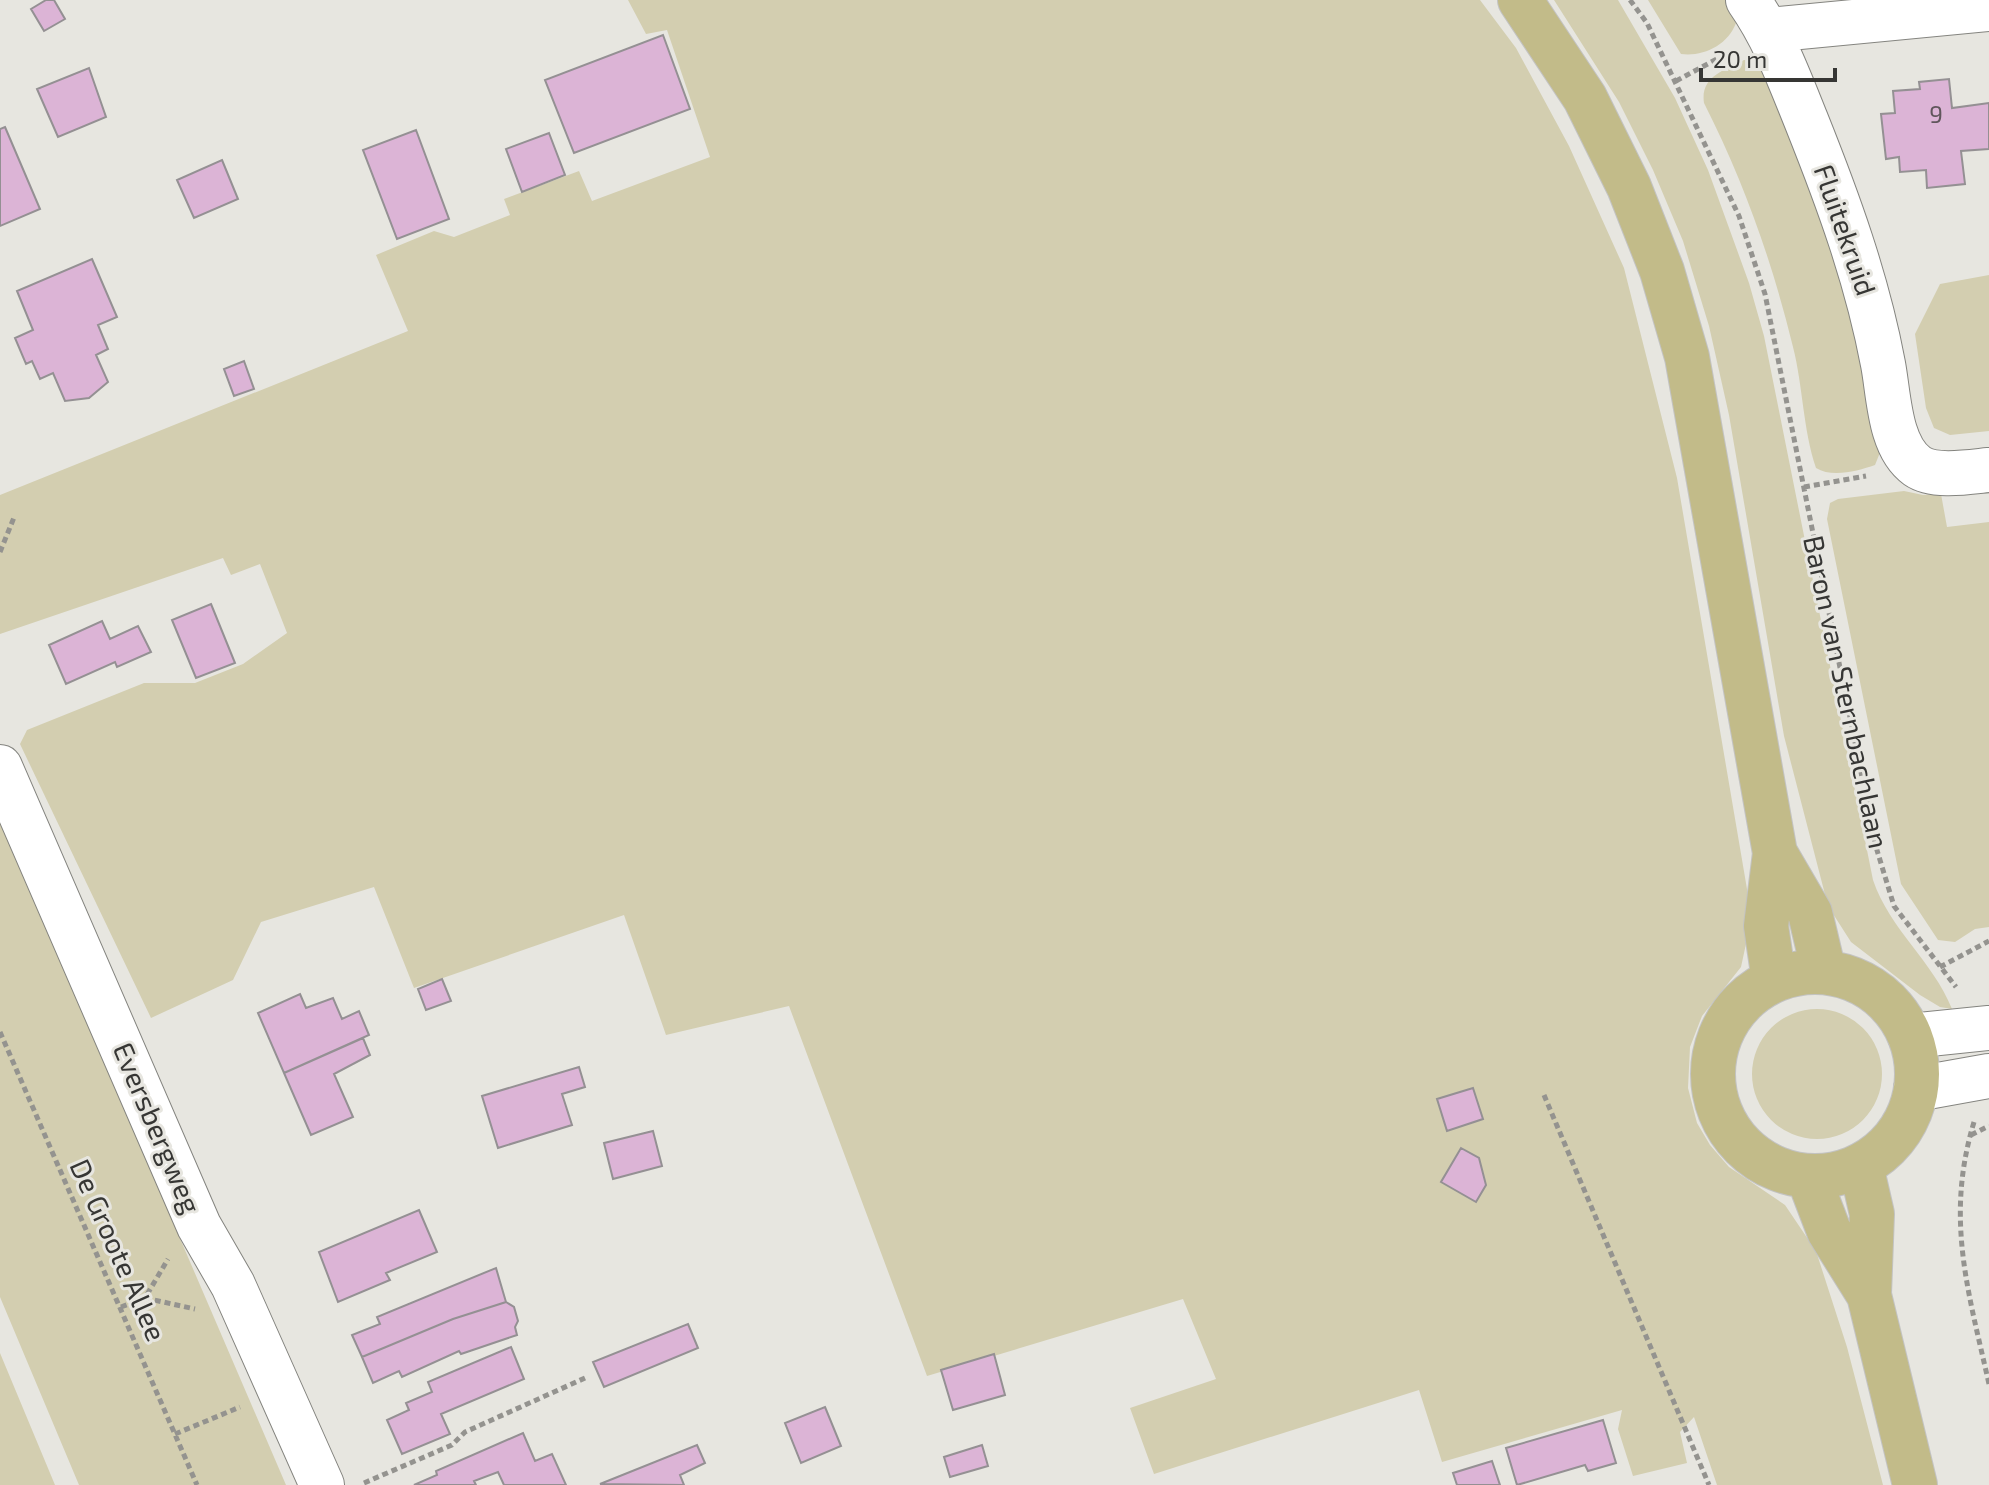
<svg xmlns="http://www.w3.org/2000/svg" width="1989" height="1485" viewBox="0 0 1989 1485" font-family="'Exo 2',sans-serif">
<rect width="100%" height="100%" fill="#e7e6e0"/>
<!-- green -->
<path fill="#d3ceb0" d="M 628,0 L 1480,0 L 1516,48 L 1569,146 L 1624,268 L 1677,478 L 1747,889 L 1749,930 L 1741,967 L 1702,1016 L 1690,1047 L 1688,1088 L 1697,1123 L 1710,1145 L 1729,1167 L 1785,1205 L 1816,1251 L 1847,1347 L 1883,1485 L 1717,1485 L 1694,1417 L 1680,1432 L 1687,1463 L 1633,1476 L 1618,1429 L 1622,1410 L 1442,1462 L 1419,1390 L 1154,1474 L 1130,1408 L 1216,1379 L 1183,1299 L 927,1376 L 789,1006 L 666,1035 L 624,915 L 414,988 L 374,887 L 261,922 L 233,980 L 151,1018 L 20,744 L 27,730 L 144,683 L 195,683 L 243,664 L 287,633 L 260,564 L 231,575 L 223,558 L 0,634 L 0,495 L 408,331 L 376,255 L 434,231 L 454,237 L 510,215 L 504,199 L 579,171 L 592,201 L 710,157 L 667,30 L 646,34 Z
M 1554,0 L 1618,0 L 1675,98 L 1708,170 L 1749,283 L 1764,336 L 1873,880 C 1890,930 1933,961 1952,1009 L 1940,1007 L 1920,995 L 1851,942 L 1828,906 L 1784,736 L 1729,415 L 1709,326 L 1683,241 L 1653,170 L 1619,102 Z
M 1648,0 L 1728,0 L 1736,23 C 1728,45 1703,57 1681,54 Z
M 1744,60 L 1758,60 L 1766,66 L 1849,289 L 1881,450 L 1875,465 C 1858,471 1832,478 1816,468 C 1803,430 1803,386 1793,347 C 1772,261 1744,182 1704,103 C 1700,77 1724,70 1744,60 Z
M 1989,275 L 1989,431 L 1950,435 L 1934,428 L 1926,408 L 1915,334 L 1940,284 Z
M 1904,491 L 1923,495 L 1941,494 L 1947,527 L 1989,522 L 1989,927 L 1975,929 L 1955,942 L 1938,940 L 1901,884 L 1827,519 L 1830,503 L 1838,499 Z
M 0,820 L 286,1485 L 79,1485 L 0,1297 Z
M1752 1074a65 65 0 1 1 130 0a65 65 0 1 1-130 0Z
M 0,1353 L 55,1485 L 0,1485 Z"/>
<!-- building -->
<path fill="#dcb4d6" stroke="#949093" stroke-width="2" d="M 46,0 L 54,0 L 65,19 L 44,31 L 31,9 Z
M 663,35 L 690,109 L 574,153 L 545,80 Z
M 89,68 L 106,117 L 58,137 L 37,89 Z
M 1949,79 L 1952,108 L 1989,103 L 1989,149 L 1961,151 L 1965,184 L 1927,188 L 1926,170 L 1900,172 L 1899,157 L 1886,159 L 1881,114 L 1895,113 L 1893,91 L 1920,89 L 1919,82 Z
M 5,127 L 40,209 L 0,226 L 0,129 Z
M 416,130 L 449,219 L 397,239 L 363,150 Z
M 549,133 L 565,175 L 522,192 L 506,149 Z
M 222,160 L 238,199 L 194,218 L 177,180 Z
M 92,259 L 117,317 L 98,325 L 108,349 L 96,355 L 108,382 L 89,398 L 65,401 L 53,373 L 40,379 L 32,361 L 26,364 L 15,338 L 33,330 L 17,291 Z
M 244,361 L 254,389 L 234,396 L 224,369 Z
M 211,604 L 235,663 L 196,678 L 172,620 Z
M 102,621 L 110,639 L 138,626 L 151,652 L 117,667 L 115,662 L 66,684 L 49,645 Z
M 442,979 L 451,1001 L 426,1010 L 418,989 Z
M 300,994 L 306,1008 L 333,998 L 342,1019 L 359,1011 L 369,1035 L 284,1073 L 258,1013 Z
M 363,1038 L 370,1055 L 334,1074 L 353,1117 L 311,1135 L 284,1073 Z
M 579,1067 L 585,1087 L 562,1094 L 572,1125 L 498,1148 L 482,1096 Z
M 1473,1088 L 1483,1119 L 1447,1131 L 1437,1099 Z
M 653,1131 L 662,1166 L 613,1179 L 604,1143 Z
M 1461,1148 L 1479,1158 L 1486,1185 L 1476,1202 L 1441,1182 Z
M 419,1210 L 437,1252 L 386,1273 L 390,1280 L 338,1302 L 319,1252 Z
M 496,1268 L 506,1302 L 453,1319 L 362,1357 L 352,1335 L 380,1324 L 377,1317 Z
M 506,1302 L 514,1307 L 518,1321 L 515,1327 L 517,1335 L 461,1354 L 459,1351 L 402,1377 L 399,1371 L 373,1383 L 362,1357 L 453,1319 Z
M 688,1324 L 698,1348 L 604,1387 L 593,1362 Z
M 511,1347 L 524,1379 L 441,1414 L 450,1434 L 402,1454 L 387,1420 L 409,1410 L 406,1403 L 432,1392 L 428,1382 Z
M 994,1354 L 1005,1395 L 953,1410 L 941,1370 Z
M 825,1407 L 841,1446 L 801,1463 L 785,1423 Z
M 1603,1420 L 1616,1463 L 1588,1471 L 1585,1465 L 1517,1485 L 1506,1448 Z
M 523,1433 L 535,1461 L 552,1454 L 566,1485 L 504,1485 L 498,1472 L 474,1481 L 476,1485 L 414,1485 L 437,1475 L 436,1471 Z
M 697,1445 L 705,1463 L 680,1475 L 684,1485 L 600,1484 Z
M 982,1445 L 988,1466 L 950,1477 L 944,1457 Z
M 1492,1461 L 1500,1485 L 1457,1485 L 1453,1473 Z"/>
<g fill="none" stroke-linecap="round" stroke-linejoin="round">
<!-- minor casing -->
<g stroke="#84847f" stroke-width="46">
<path id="minor" d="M 1748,0 C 1774,37 1789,78 1806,120 C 1838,200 1867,279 1883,364 C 1889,395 1889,446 1917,466 C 1934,478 1969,472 1989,470
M 1769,30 L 1989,9
M 0,767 L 199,1226 L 233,1285 L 322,1485"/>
</g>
<!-- tertiary casing -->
<g stroke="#84847f" stroke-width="46">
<path id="tertiary" d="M 1910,1036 L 1989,1028
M 1916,1089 L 1989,1076"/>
</g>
<!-- primary casing -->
<g stroke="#c3c3c2" stroke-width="46">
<path id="primary" d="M 1520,0 L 1585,98 L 1629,187 L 1662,271 L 1687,357 L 1775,853 L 1766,926 L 1774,980
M 1775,853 L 1810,913 L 1824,972
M1713 1074a102 102 0 1 1 204 0a102 102 0 1 1-204 0Z
M 1861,1166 L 1872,1214 L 1869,1295 L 1915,1485
M 1808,1176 L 1829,1231 L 1869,1295"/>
</g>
<!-- path -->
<path stroke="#94938f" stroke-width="5" stroke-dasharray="6 4" stroke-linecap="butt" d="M 1630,0 L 1647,23 L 1739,216 L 1765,294 L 1876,847 L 1894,906 L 1956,987
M 1676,81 L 1728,53
M 1804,487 L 1866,476
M 0,552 L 15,515
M 1940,967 L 1989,941
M 0,1032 L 197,1485
M 1544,1095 L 1709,1485
M 1974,1122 C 1945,1218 1968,1290 1989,1384
M 1971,1135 L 1989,1126
M 145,1298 L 195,1309
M 121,1307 L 145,1298 L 168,1259
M 175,1434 L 240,1407
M 364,1483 L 452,1445 L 465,1432 L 585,1378"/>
<!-- minor -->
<use href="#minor" stroke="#fff" stroke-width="44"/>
<!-- tertiary -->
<use href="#tertiary" stroke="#fff" stroke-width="44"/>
<!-- primary -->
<use href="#primary" stroke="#c2bb89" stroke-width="44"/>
</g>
<g text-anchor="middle" stroke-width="6" stroke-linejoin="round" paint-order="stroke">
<!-- number labels -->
<g font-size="24" fill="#60565c">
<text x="1936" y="123">9</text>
</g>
<!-- street labels -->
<g font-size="28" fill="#363634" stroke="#e7e6e0">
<text transform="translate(1845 230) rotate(71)" y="10">Fluitekruid</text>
<text transform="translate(1846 692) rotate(78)" y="10">Baron van Sternbachlaan</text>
<text transform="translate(157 1128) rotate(67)" y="10">Eversbergweg</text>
<text transform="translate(118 1250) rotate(66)" y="10">De Groote Allee</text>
</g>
</g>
<!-- scale -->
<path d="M1701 68v12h134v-12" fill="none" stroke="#363634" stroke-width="4"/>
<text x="1713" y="68" font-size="24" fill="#363634" stroke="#e7e6e0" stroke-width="6" paint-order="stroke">20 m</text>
</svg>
